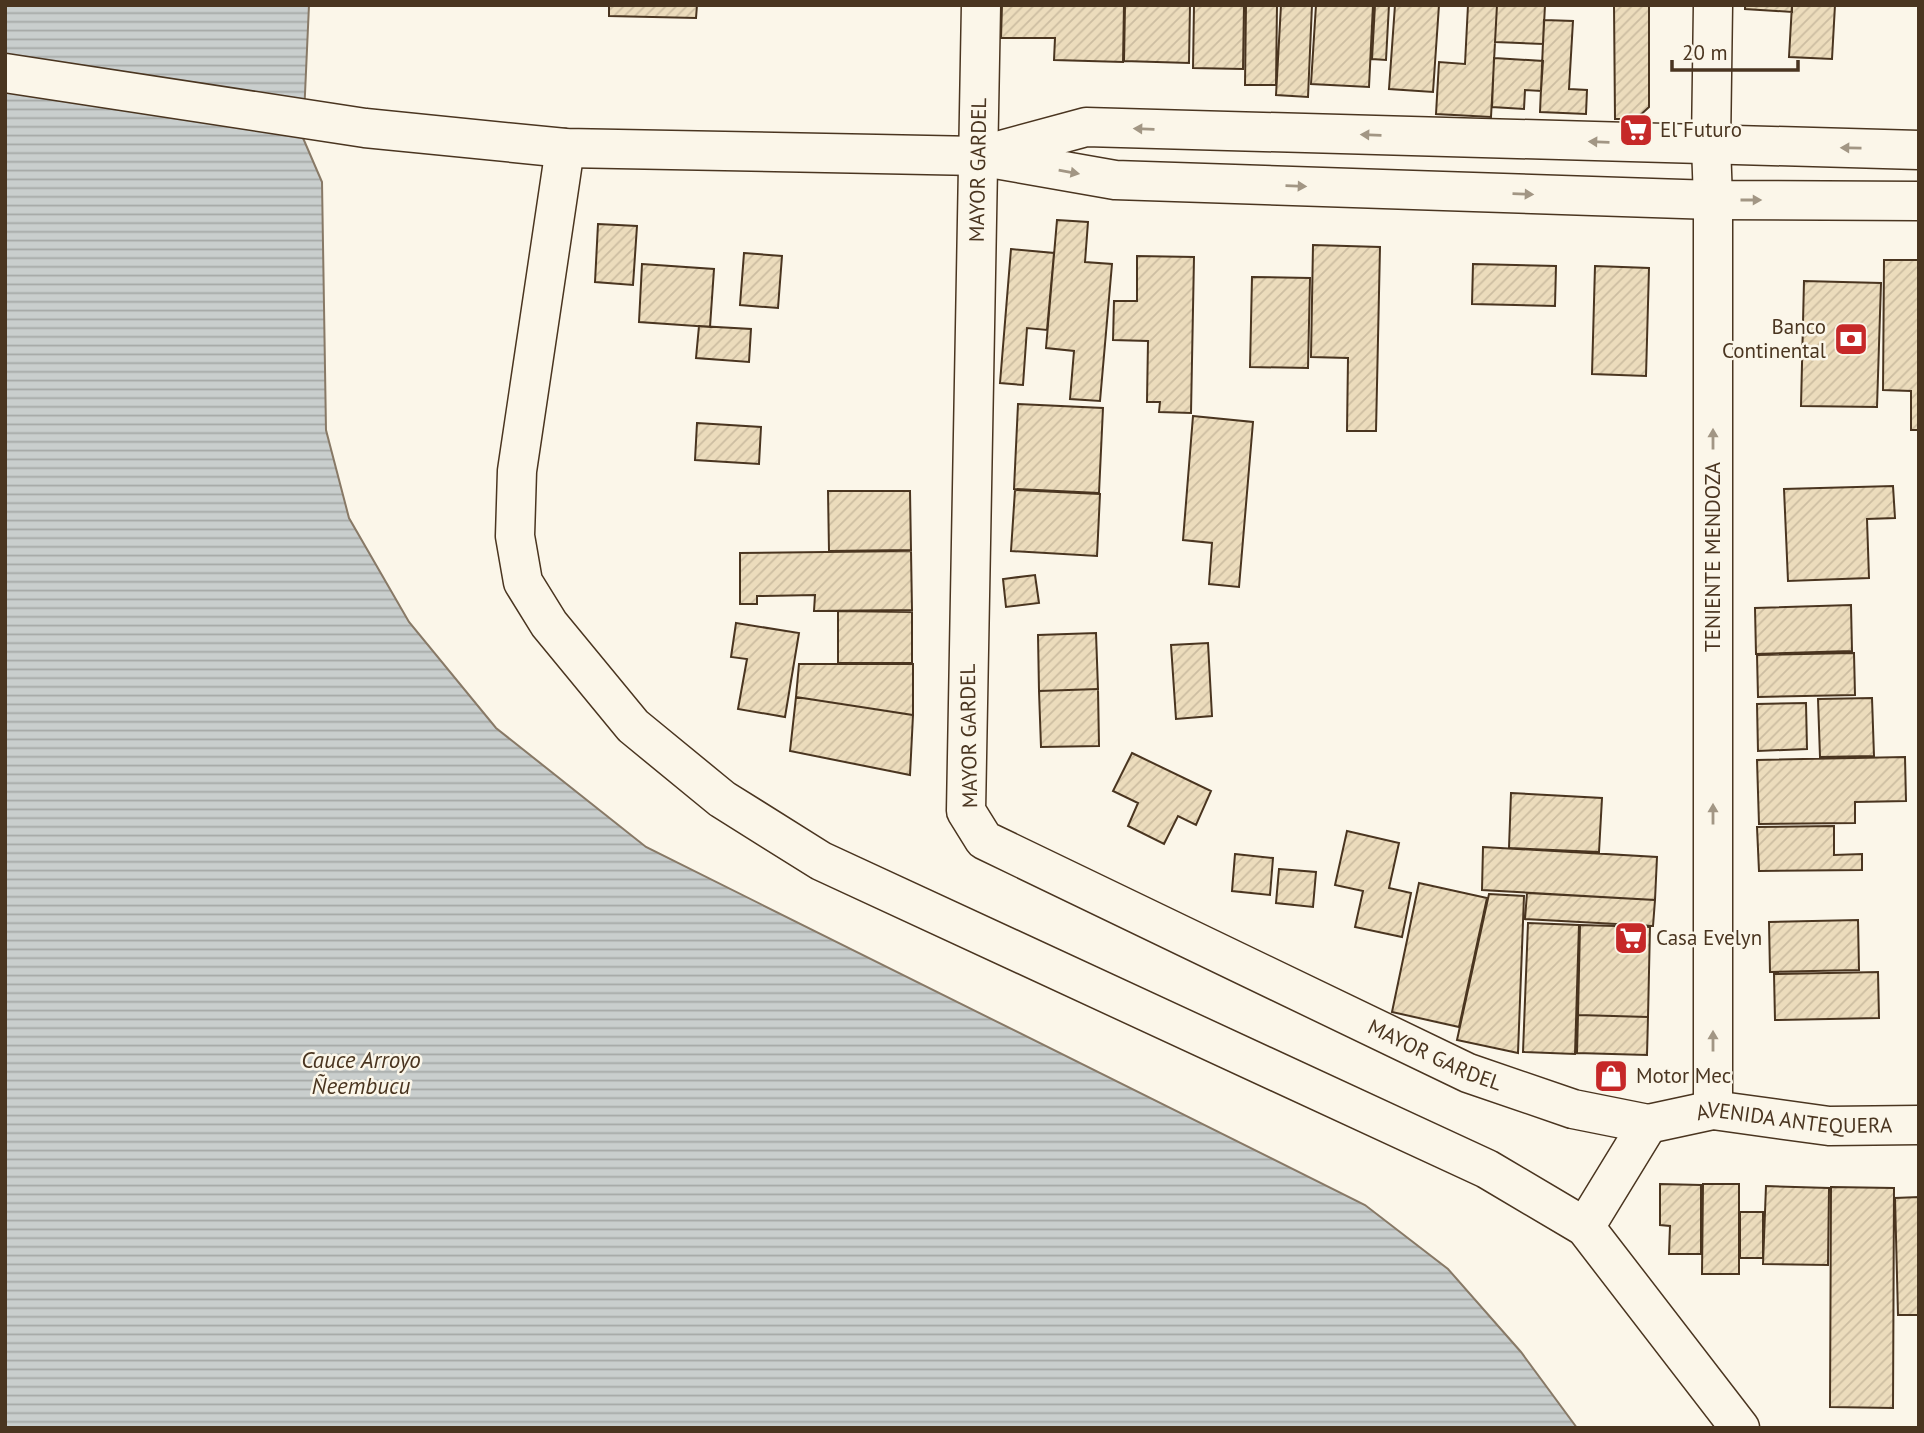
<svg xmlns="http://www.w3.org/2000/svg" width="1924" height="1433" viewBox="0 0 1924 1433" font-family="'PT Sans',sans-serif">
<defs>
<pattern id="water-rules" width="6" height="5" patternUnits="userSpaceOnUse" patternTransform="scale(1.75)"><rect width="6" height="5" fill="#c9cecd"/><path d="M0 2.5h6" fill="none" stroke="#a5a8a6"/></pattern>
<pattern id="building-hatch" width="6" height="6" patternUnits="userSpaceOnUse" patternTransform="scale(1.75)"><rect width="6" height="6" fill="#ecdcbc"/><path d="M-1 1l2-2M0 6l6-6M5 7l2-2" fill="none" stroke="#ccbda1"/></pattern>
</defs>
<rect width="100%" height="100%" fill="#fbf6e9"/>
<!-- water -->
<path fill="url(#water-rules)" stroke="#887966" stroke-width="2" d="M 5,5 L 309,5 L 303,138 L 322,182 L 326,430 L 349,518 L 409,622 L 496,728 L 646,847 L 1365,1205 L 1448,1269 L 1521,1352 L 1577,1428 L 5,1428 Z"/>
<!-- building -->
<path fill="url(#building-hatch)" stroke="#4a3520" stroke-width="2" d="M 609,5 L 697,5 L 696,18 L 609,16 Z
M 1002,5 L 1124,5 L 1123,62 L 1054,60 L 1055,38 L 1001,38 Z
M 1125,5 L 1190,5 L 1189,63 L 1124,61 Z
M 1194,5 L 1244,5 L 1243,69 L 1193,68 Z
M 1246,5 L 1277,5 L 1276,85 L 1245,85 Z
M 1281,5 L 1312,5 L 1308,97 L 1276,95 Z
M 1316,5 L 1373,5 L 1369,87 L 1311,84 Z
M 1375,5 L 1389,5 L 1386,60 L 1372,59 Z
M 1395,5 L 1439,5 L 1433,92 L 1389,89 Z
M 1468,5 L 1497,5 L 1491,117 L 1436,114 L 1439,62 L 1465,64 Z
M 1497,5 L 1545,5 L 1543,44 L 1495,42 Z
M 1614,5 L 1649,5 L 1649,107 L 1636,119 L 1615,119 Z
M 1745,5 L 1792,5 L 1792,12 L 1745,9 Z
M 1792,5 L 1835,5 L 1832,59 L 1789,57 Z
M 1544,20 L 1573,21 L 1569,89 L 1587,90 L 1586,114 L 1540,112 Z
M 1494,58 L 1543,61 L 1541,91 L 1525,90 L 1524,109 L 1492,107 Z
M 1057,220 L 1088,222 L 1085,262 L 1112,264 L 1100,401 L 1070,399 L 1074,351 L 1046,348 Z
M 598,224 L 637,226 L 633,285 L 595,282 Z
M 1313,245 L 1380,247 L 1376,431 L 1347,431 L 1348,358 L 1311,357 Z
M 1011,249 L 1054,253 L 1047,330 L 1027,328 L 1023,385 L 1000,383 Z
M 744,253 L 782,256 L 778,308 L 740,305 Z
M 1137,256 L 1194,257 L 1191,413 L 1159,412 L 1160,402 L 1147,402 L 1148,341 L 1113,340 L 1114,301 L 1137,301 Z
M 1884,260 L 1919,260 L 1919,430 L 1911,430 L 1911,391 L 1883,390 Z
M 642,264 L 714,269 L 710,327 L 639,322 Z
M 1473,264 L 1556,266 L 1555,306 L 1472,304 Z
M 1595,266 L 1649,268 L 1646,376 L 1592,374 Z
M 1252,277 L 1310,278 L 1308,368 L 1250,367 Z
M 1804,281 L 1881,283 L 1877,407 L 1801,406 Z
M 699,326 L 751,329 L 749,362 L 696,358 Z
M 1018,404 L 1103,408 L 1099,493 L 1014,489 Z
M 1193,416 L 1253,422 L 1239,587 L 1209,584 L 1212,543 L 1183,540 Z
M 697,423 L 761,427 L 759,464 L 695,460 Z
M 1893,486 L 1895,518 L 1867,519 L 1869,578 L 1788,581 L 1784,489 Z
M 1015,490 L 1100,494 L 1097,556 L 1011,551 Z
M 828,491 L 910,491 L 911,550 L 829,551 Z
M 911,551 L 912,610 L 814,611 L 815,595 L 757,596 L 757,604 L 740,604 L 740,553 Z
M 1035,575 L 1039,603 L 1006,607 L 1003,579 Z
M 1851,605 L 1852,651 L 1756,654 L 1755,608 Z
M 838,611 L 912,612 L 912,663 L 838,663 Z
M 736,623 L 799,633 L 785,717 L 738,709 L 747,659 L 731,657 Z
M 1096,633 L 1098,689 L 1039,691 L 1038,635 Z
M 1208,643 L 1212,716 L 1176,719 L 1171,645 Z
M 1854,653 L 1855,695 L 1758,697 L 1757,655 Z
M 799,664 L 913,664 L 913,715 L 796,697 Z
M 1098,689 L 1099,746 L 1041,747 L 1039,691 Z
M 796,697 L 913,715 L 910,775 L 790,751 Z
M 1872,698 L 1874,756 L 1820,757 L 1818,699 Z
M 1806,703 L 1807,749 L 1758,751 L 1757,704 Z
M 1132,753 L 1211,791 L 1196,825 L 1178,816 L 1164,844 L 1128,826 L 1138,803 L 1113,791 Z
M 1905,757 L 1906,801 L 1855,802 L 1855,823 L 1759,824 L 1757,760 Z
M 1511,793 L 1602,798 L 1599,852 L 1509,848 Z
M 1834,826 L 1834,855 L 1862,854 L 1862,870 L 1759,871 L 1757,827 Z
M 1347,831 L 1399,843 L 1389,888 L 1411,893 L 1402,937 L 1355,927 L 1363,891 L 1335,885 Z
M 1483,847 L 1657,857 L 1655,900 L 1482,890 Z
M 1235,854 L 1273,858 L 1270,895 L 1232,891 Z
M 1279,869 L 1316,872 L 1313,907 L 1276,903 Z
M 1419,883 L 1487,898 L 1459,1027 L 1392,1012 Z
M 1527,893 L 1655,900 L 1653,926 L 1525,919 Z
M 1489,894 L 1524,896 L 1518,1053 L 1457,1040 Z
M 1858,920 L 1859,970 L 1770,972 L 1769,922 Z
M 1528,923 L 1579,925 L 1575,1054 L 1523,1052 Z
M 1580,925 L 1650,927 L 1648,1017 L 1578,1015 Z
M 1878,972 L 1879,1018 L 1775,1020 L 1774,974 Z
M 1578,1015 L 1648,1017 L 1647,1055 L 1577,1053 Z
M 1660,1184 L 1701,1185 L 1701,1254 L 1669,1254 L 1670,1226 L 1660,1225 Z
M 1703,1184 L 1739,1184 L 1739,1274 L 1702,1274 Z
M 1766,1186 L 1829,1188 L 1828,1265 L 1763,1264 Z
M 1831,1187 L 1894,1188 L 1893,1408 L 1830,1407 Z
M 1919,1197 L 1919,1315 L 1898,1315 L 1895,1198 Z
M 1740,1212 L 1763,1212 L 1763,1258 L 1740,1258 Z"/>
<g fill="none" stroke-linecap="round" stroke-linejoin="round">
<!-- minor casing -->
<g stroke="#4a3520" stroke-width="41">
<g id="minor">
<path id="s1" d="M 981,5 L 966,811 L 984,840 L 1468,1073 L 1573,1109 L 1648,1124 L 1713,1110 L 1829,1126 L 1919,1125"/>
<path d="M 565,148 L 517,471 L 515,536 L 523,582 L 549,624 L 633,726 L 722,799 L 821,861 L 1487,1169 L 1585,1227 L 1740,1428"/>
<path d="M 1713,1110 L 1713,200 L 1711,145 L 1713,5"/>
<path d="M 1585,1227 L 1648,1124"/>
</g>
</g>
<!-- major casing -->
<g stroke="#4a3520" stroke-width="41">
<path id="major" d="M 5,73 L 365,128 L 565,148 L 978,156 L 1115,180 L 1713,200 L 1919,201
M 990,153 L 1086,127 L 1919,150"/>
</g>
<!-- minor -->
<use href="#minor" stroke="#fbf6e9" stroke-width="38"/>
<!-- major -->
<use href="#major" stroke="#fbf6e9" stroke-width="38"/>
</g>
<!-- one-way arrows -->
<defs><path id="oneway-solid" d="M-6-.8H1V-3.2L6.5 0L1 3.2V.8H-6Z" transform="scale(1.75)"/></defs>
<g fill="#a29684">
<use href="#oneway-solid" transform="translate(1144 129) rotate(-178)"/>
<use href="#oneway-solid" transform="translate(1371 135) rotate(-178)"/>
<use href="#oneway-solid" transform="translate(1599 142) rotate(-178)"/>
<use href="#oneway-solid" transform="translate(1851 148) rotate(-179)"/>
<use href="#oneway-solid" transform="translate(1069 172) rotate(10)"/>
<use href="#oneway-solid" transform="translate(1296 186) rotate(2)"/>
<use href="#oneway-solid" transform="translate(1523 194) rotate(2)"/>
<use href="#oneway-solid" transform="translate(1751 200)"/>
<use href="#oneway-solid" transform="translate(1713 439) rotate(-90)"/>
<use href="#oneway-solid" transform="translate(1713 814) rotate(-90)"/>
<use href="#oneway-solid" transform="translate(1713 1041) rotate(-90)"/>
</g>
<!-- icons -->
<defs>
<g id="supermarket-square" transform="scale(1.75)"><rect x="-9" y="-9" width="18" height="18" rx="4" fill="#c62828" stroke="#fbf6e9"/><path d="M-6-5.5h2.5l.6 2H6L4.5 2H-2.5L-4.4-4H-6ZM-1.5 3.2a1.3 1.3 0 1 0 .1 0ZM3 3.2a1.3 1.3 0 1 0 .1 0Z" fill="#fff"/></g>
<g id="bank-square" transform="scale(1.75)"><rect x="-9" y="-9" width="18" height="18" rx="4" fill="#c62828" stroke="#fbf6e9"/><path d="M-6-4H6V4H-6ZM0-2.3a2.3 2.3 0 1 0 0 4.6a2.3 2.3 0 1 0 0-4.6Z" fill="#fff"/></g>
<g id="shop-square" transform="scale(1.75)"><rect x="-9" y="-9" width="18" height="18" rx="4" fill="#c62828" stroke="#fbf6e9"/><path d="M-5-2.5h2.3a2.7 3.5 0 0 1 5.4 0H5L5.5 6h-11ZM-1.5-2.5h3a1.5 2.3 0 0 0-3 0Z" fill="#fff"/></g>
</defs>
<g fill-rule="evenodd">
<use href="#supermarket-square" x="1636" y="130"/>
<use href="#bank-square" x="1851" y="339"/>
<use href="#supermarket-square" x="1631" y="938"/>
<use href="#shop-square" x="1611" y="1076"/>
</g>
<g text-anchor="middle" stroke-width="5" stroke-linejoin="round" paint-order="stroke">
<!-- poi labels -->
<g font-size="21" fill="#4a3520" stroke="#fbf6e9" text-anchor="start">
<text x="1660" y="137">El Futuro</text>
<text x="1826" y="334" text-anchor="end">Banco<tspan x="1826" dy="24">Continental</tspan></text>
<text x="1656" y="945">Casa Evelyn</text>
<text x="1636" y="1083">Motor Mec</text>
</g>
<!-- street labels -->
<g font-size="21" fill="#4a3520" stroke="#fbf6e9">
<text transform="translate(978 170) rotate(-89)" y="7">MAYOR GARDEL</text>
<text transform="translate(1713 557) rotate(-90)" y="7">TENIENTE MENDOZA</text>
<text transform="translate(969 736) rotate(-91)" y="7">MAYOR GARDEL</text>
<text dy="7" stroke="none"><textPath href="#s1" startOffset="1340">MAYOR GARDEL</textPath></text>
<text dy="7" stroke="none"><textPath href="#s1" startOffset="1713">AVENIDA ANTEQUERA</textPath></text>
</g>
<!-- water labels -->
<g font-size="23" font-style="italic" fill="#4a3520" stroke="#fbf6e9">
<text x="361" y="1068">Cauce Arroyo<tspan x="361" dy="26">Ñeembucu</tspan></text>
</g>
</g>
<!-- border -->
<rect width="1924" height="1433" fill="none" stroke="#4a3520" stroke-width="14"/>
<!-- scale -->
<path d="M1672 60v10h126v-10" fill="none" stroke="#4a3520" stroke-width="3.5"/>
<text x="1682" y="60" font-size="21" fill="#4a3520" stroke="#fbf6e9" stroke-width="5" paint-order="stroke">20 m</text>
</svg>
